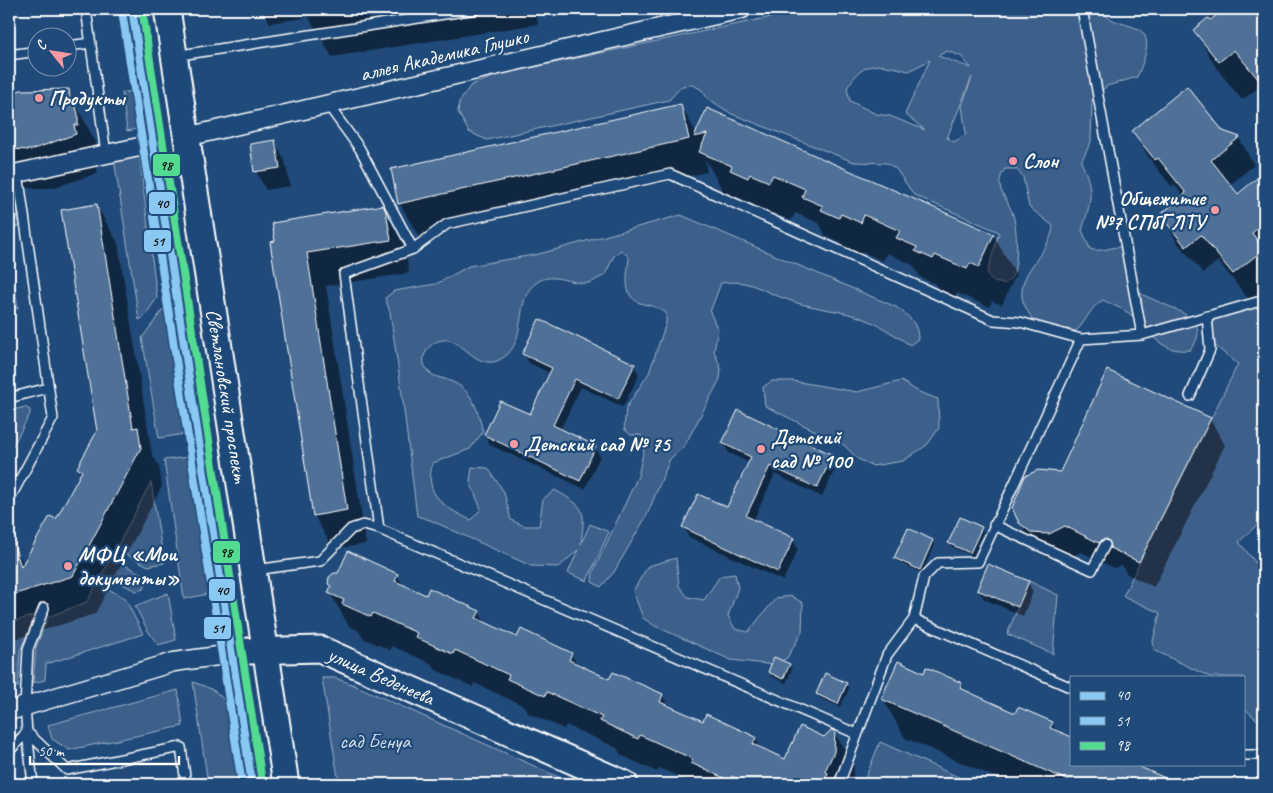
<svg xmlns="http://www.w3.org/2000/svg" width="1273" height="793" viewBox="0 0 1273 793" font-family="Caveat,sans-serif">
<rect width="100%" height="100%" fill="#1f4a7a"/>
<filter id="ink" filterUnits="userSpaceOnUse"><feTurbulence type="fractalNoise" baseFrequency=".02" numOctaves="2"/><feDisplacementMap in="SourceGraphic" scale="10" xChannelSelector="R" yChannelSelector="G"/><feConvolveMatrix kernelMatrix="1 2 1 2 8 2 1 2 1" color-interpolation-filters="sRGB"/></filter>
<g filter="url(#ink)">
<!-- green -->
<path fill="#3c618b" stroke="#9eb0c5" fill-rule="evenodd" d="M 809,9 L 1100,9 C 1119,37 1167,10 1137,77 L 1107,86 L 1092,100 L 1091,142 L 1081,162 C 1095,190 1091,202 1082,230 L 1090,249 C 1109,255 1118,237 1134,256 L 1132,287 C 1148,305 1222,312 1190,350 C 1159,353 1151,332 1131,315 C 1124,309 1112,305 1103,300 C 1089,308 1087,321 1076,331 L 1034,322 C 1030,315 1023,305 1022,297 C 1019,269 1051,252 1053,226 L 1029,207 L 1023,177 L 1016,169 L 1005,169 C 992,188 1007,196 1013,215 C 1017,227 1019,265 1012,277 C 1011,279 1006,282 1004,284 L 994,282 L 987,274 L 999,232 L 914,195 L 896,169 L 887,163 L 854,162 L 732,114 L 707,98 L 702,90 L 693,85 L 682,86 L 669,100 L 487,140 L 469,132 L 458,112 L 459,102 L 471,85 L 501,74 ZM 947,51 L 961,56 L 971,68 L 938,56 ZM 930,60 L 905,114 L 925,130 L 890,116 L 876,114 L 850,101 L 847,88 C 865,58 879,64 909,71 ZM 972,77 L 962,106 L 966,134 L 954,142 L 947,138 Z
M 131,91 L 137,129 L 127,131 L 122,93 Z
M 139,155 L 157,298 L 144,317 L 139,320 L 114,159 Z
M 13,185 L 19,226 L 9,228 L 9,186 Z
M 681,215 L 896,307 C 908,316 918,322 918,339 L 910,345 C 893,334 876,322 856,316 C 833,309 808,308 786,299 C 758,290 752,279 721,283 L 710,312 L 718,330 L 714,351 L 721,369 L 720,379 L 685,445 L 670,459 L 647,515 L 614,572 L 601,587 L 592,582 L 593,572 L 638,476 L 645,444 L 641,435 L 631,435 L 624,429 L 626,408 L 649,373 L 666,323 L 666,313 C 657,306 650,306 640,303 C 621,296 628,272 629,257 L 621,250 L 614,256 L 605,275 C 600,277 594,282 588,283 C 573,285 554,272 539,281 C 510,297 532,347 497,361 C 479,367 468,349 454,342 C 438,333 415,353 427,370 C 433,378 442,377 450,381 C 473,389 478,411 483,432 L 470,449 L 433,463 C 422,495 447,509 471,520 L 481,509 L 470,482 L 472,467 L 488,468 L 504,492 L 511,520 L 524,526 L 539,526 L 543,499 L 555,490 C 587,509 585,508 581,544 L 590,524 L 609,532 L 587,581 L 568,573 L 578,550 L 559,567 L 531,566 L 430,520 L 417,516 L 402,394 L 390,312 L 385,298 L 394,291 L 436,284 L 469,266 L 539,254 Z
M 9,239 L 18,309 L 9,304 Z
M 1264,302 L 1264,518 L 1239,542 L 1264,573 L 1264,726 L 1244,708 L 1244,677 L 1210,677 L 1154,650 L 1153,641 L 1160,613 L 1123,596 L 1238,364 L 1214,345 L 1213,319 Z
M 164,308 L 185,434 L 159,438 L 142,338 Z
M 772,381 L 793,381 L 857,392 L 901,381 L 919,392 L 938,399 L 939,428 L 927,445 L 903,461 L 873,466 L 858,459 L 844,445 L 765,406 L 763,387 Z
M 25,407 L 30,410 L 30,414 L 9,453 L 9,411 Z
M 188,457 L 208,594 L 184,599 L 164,460 Z
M 151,482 L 164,563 L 148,566 L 116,549 Z
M 111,558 L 144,575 C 149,584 146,590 136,591 L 102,574 Z
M 676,558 L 679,586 L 688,597 L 704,600 L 720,576 L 735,574 L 738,588 L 728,616 L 735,629 L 748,632 L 776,598 L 791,596 L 803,603 L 802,632 L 787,658 L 774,665 L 731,660 L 655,626 L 643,618 L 633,591 L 648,566 Z
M 1029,581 L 1058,595 L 1053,654 L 1007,634 Z
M 97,583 L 125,598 L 143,634 L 46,664 L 45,680 L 33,683 L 36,647 L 48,617 L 87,602 Z
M 168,593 L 176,640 L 158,645 L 148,631 L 135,606 Z
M 35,615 L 20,651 L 18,688 L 9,675 L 9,623 Z
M 322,678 L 335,678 L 352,684 L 574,784 L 339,784 Z
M 193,682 C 204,686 215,689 223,699 C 233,713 236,765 239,784 L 208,784 Z
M 178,690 L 183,726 L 69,750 L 52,739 L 48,725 Z
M 880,742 L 974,784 L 863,784 Z"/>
<!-- shadow -->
<path fill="#0007" d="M 262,9 L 302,9 L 304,18 L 270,23 Z
M 308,9 L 535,9 L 538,24 L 332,57 L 309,18 Z
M 1218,9 L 1264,9 L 1264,96 L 1258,88 L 1242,100 L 1217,69 L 1195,30 L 1219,10 Z
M 68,90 L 97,145 L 100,154 L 96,164 L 98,173 L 53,188 L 9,188 L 9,95 L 21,91 Z
M 680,105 L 697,134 L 708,110 L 993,235 L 1016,274 L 1002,305 L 992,301 L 989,307 L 957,293 L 955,297 L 939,290 L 935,284 L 920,277 L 913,265 L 887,253 L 883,261 L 863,252 L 861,256 L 845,249 L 841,243 L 826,236 L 819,223 L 795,213 L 791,221 L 773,213 L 771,216 L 754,209 L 751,203 L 723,191 L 705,159 L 707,172 L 419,237 L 400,204 L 392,170 Z
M 1133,131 L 1223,132 L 1239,138 L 1254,165 L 1230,185 L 1238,195 L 1261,177 L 1264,181 L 1264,289 L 1250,301 L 1218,261 L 1203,273 L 1177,242 L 1162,215 L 1184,197 L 1174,184 L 1172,187 L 1149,158 Z
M 275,142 L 285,160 L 290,186 L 266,190 L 256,171 Z
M 96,205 L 118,243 L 152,454 L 159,466 L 162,486 L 95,614 L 9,641 L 9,548 L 13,546 L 24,564 L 56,521 L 82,475 L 78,468 L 99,431 Z
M 382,207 L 405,247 L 409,273 L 326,286 L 366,544 L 333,549 L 314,515 L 272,243 Z
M 524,354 L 634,365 L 639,375 L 623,407 L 581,387 L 560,430 L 595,447 L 600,456 L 585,489 L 490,445 L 485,435 L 530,416 L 550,373 L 529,363 Z
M 1210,419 L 1225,445 L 1154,587 L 1127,574 L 1122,565 L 1114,568 L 1081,552 L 1065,560 L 1048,558 L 1035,549 L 1020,523 L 1061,473 Z
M 723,443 L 832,456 L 837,465 L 822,497 L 775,474 L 753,521 L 793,539 L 798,549 L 783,581 L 689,537 L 684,527 L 728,509 L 750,463 L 729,453 Z
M 981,528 L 983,532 L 973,556 L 952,547 L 949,543 Z
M 932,541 L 935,545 L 922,573 L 898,562 L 895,558 Z
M 397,575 L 404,586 L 427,597 L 479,612 L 486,624 L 518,638 L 571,654 L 578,666 L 610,680 L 662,695 L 669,707 L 703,723 L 755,738 L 762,750 L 786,761 L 834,732 L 854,766 L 852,784 L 696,784 L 659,768 L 657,772 L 621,755 L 617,748 L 566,725 L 564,729 L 528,713 L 524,706 L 474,683 L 473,687 L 436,670 L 432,664 L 392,646 L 390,650 L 363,638 L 359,631 L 349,626 L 330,593 Z
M 1028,582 L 1033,592 L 1023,616 L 984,599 L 978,590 Z
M 789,665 L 792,669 L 786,683 L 771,676 L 769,672 Z
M 925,674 L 961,684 L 966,692 L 1016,714 L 1052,723 L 1072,764 L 1142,764 L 1146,771 L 1167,780 L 1169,784 L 1011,784 L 905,738 L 883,699 Z
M 846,684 L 849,689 L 840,707 L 820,698 L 817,694 Z"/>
<!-- building -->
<path fill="#507197" stroke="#fff" d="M 1225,9 L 1264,9 L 1264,86 L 1234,50 L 1219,62 L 1193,30 L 1208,18 L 1210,20 Z
M 1187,86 L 1223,131 L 1240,137 L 1211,160 L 1238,194 L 1264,172 L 1264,223 L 1252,233 L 1264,249 L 1233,274 L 1201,235 L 1186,247 L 1160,215 L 1186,193 L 1158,158 L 1155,160 L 1132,131 Z
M 69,89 L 71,105 L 75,104 L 78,114 L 78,125 L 74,125 L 76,134 L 31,150 L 9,149 L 9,94 L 21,90 Z
M 681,104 L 689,139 L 398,204 L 391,169 Z
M 707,108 L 994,234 L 979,267 L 970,263 L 967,269 L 935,255 L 933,259 L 915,251 L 917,247 L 896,238 L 900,231 L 864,215 L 861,223 L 841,214 L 839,218 L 821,210 L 823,206 L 802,197 L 805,189 L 773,175 L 769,182 L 750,174 L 748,178 L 730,170 L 732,166 L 699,152 L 707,134 L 694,137 Z
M 275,140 L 280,168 L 254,172 L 250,144 Z
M 97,204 L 133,428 L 138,427 L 141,448 L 73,576 L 9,596 L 9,542 L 13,541 L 21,567 L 50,516 L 56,519 L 82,471 L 77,468 L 97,431 L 61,210 Z
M 383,205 L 386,212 L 391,240 L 307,253 L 347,510 L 313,516 L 270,242 L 275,241 L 272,223 Z
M 539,319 L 635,364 L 618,399 L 575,379 L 553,425 L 596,446 L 580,481 L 484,435 L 500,401 L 530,414 L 552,368 L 522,354 Z
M 1107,370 L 1211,418 L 1139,562 L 1110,548 L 1110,542 L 1107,539 L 1102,540 L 1099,543 L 1065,526 L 1049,534 L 1032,533 L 1019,523 L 1012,508 L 1025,476 L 1038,470 L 1060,472 Z
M 738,410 L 833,455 L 817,488 L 770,466 L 746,516 L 794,538 L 778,572 L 682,527 L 698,494 L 727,507 L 751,457 L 722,443 Z
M 960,517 L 982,527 L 970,553 L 948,543 Z
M 908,528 L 933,540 L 920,570 L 894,558 Z
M 348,551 L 398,574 L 395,581 L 426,595 L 429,588 L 480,611 L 476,618 L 517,637 L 521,629 L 572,653 L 569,660 L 609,679 L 613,672 L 663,694 L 660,702 L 703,721 L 706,714 L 756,737 L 753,744 L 785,759 L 800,726 L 824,737 L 831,730 L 835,731 L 834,752 L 825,771 L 828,773 L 823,784 L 749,784 L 732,776 L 730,781 L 691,763 L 693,759 L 640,735 L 638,739 L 600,721 L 602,717 L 547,692 L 545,696 L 507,679 L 509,675 L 455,650 L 453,654 L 415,637 L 417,633 L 373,613 L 371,617 L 342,604 L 344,600 L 328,593 L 331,586 L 328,584 L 329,577 L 334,573 L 338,573 Z
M 988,564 L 1029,581 L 1018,607 L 977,590 Z
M 774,657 L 790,664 L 783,679 L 768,672 Z
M 898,661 L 924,673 L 926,667 L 962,683 L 960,688 L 1015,713 L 1018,707 L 1053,722 L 1050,728 L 1072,737 L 1072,764 L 1133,764 L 1179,784 L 1076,784 L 881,699 Z
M 825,673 L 847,683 L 838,704 L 816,694 Z"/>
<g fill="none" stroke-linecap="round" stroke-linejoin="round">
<!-- lane casing -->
<g stroke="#fff" stroke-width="12">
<path id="lane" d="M 86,9 L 106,154
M 1082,9 L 1142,335
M 68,46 L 91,43
M 9,55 L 38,51
M 174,56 L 477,9
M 328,105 L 360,149 L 413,249
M 1190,396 L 1210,350 L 1207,316
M 9,398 L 48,388
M 9,500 L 53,418 L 18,173
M 994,525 L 1092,570 L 1105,545
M 379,529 L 344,274 L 413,249 L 447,224 L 670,174 L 993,320 L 1020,322 L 1081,339 L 1142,335 L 1264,300
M 255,570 L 320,561 L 351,529 L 363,525 L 379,529 L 857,734
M 44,608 L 28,649 L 25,706 L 27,732 L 67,770 L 181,747 L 186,784
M 914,619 L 924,577 L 938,563 L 978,562 L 1081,339
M 9,751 L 27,732 L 33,784
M 1244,755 L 1264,755
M 839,784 L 887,655 L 914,619 L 1072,688"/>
</g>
<!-- street casing -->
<g stroke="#fff" stroke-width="21">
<path id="street" d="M 186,137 L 742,9
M 9,175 L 153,144
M 9,711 L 174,662 L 232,654"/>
</g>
<!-- secondary casing -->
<g stroke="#fff" stroke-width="29">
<path id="secondary" d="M 132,9 L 252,784
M 167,9 L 286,784
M 249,651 L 320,649 L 625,784"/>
</g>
<!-- lane -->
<use href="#lane" stroke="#1f4a7a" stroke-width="9"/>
<!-- street -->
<use href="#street" stroke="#1f4a7a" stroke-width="18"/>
<!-- secondary -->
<use href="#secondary" stroke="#1f4a7a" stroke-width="25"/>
<!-- bus-1 casing -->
<g stroke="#1f4a7a" stroke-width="11">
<path id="bus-1" d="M 132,9 L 252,784"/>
</g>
<!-- bus-2 casing -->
<g stroke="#1f4a7a" stroke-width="11">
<path id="bus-2" d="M 122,11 L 242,784"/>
</g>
<!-- bus-3 casing -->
<g stroke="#1f4a7a" stroke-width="11">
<path id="bus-3" d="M 142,9 L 262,782"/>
</g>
<!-- bus-1 -->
<use href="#bus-1" stroke="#8ac8f4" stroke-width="8"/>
<!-- bus-2 -->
<use href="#bus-2" stroke="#8ac8f4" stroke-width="8"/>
<!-- bus-3 -->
<use href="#bus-3" stroke="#53dc91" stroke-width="8"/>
</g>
</g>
<!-- markers -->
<g fill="#ff9aa2" stroke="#1f4a7a" stroke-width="2">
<circle cx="39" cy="98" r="5"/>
<circle cx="1013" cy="161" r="5"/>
<circle cx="1215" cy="210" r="5"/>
<circle cx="514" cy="444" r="5"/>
<circle cx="761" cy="449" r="5"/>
<circle cx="68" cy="566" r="5"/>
</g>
<g text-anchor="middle" stroke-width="4.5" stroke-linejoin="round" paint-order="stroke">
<!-- street labels -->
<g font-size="21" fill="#fff" stroke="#1f4a7a">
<text transform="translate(444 55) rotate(-13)" y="7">аллея Академика Глушко</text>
<text transform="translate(227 396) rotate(81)" y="7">Светлановский проспект</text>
<text transform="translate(381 676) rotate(24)" y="7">улица Веденеева</text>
</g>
<!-- poi labels -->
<g font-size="21" font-weight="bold" fill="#fff" stroke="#1f4a7a" text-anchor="start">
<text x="49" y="105">Продукты</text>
<text x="1023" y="168">Слон</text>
<text x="1205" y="205" text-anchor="end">Общежитие<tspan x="1205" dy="24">№7 СПбГЛТУ</tspan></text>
<text x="771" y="444">Детский<tspan x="771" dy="24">сад № 100</tspan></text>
<text x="524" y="451">Детский сад № 75</text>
<text x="78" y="561">МФЦ «Мои<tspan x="78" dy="24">документы»</tspan></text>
</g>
<!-- park labels -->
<g font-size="21" fill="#d8dfe8" stroke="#1f4a7a">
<text x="375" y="748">сад Бенуа</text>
</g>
</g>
<g stroke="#1f4a7a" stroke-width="2">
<rect x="152" y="153" width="29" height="24" rx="5" fill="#53dc91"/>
<rect x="148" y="191" width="28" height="24" rx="5" fill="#8ac8f4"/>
<rect x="143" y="229" width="29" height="24" rx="5" fill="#8ac8f4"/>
<rect x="212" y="540" width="29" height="24" rx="5" fill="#53dc91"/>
<rect x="208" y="578" width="28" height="24" rx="5" fill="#8ac8f4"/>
<rect x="203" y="616" width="29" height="24" rx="5" fill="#8ac8f4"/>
</g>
<g font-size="14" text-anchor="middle" font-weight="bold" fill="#111">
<text x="166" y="170">98</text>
<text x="162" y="208">40</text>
<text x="158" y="246">51</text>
<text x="226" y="557">98</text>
<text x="222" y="595">40</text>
<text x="218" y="633">51</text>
</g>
<!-- margin -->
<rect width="1273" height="793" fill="none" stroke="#1f4a7a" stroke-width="30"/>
<rect x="15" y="15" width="1243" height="763" fill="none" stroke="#fff" stroke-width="2" filter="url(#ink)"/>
<!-- legend -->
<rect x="1070" y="676" width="175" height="90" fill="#1f4a7a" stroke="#7992af"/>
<rect x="1080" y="692" width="25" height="8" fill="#8ac8f4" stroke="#7992af"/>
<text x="1116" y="700" font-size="15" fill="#ffffff">40</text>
<rect x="1080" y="717" width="25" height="8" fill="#8ac8f4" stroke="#7992af"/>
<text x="1116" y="726" font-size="15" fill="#ffffff">51</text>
<rect x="1080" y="742" width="25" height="8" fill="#53dc91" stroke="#7992af"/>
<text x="1116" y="750" font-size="15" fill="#ffffff">98</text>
<!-- north arrow -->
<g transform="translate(52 52) rotate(300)"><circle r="24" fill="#1f4a7a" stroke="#7992af"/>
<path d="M0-4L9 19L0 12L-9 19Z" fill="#ff9aa2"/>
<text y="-8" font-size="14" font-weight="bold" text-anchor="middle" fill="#ffffff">С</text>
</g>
<!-- scale -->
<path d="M30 756v8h149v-8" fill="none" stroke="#ffffff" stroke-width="2.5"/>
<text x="38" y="756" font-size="15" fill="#ffffff" stroke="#1f4a7a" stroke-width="4" paint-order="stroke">50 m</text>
</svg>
